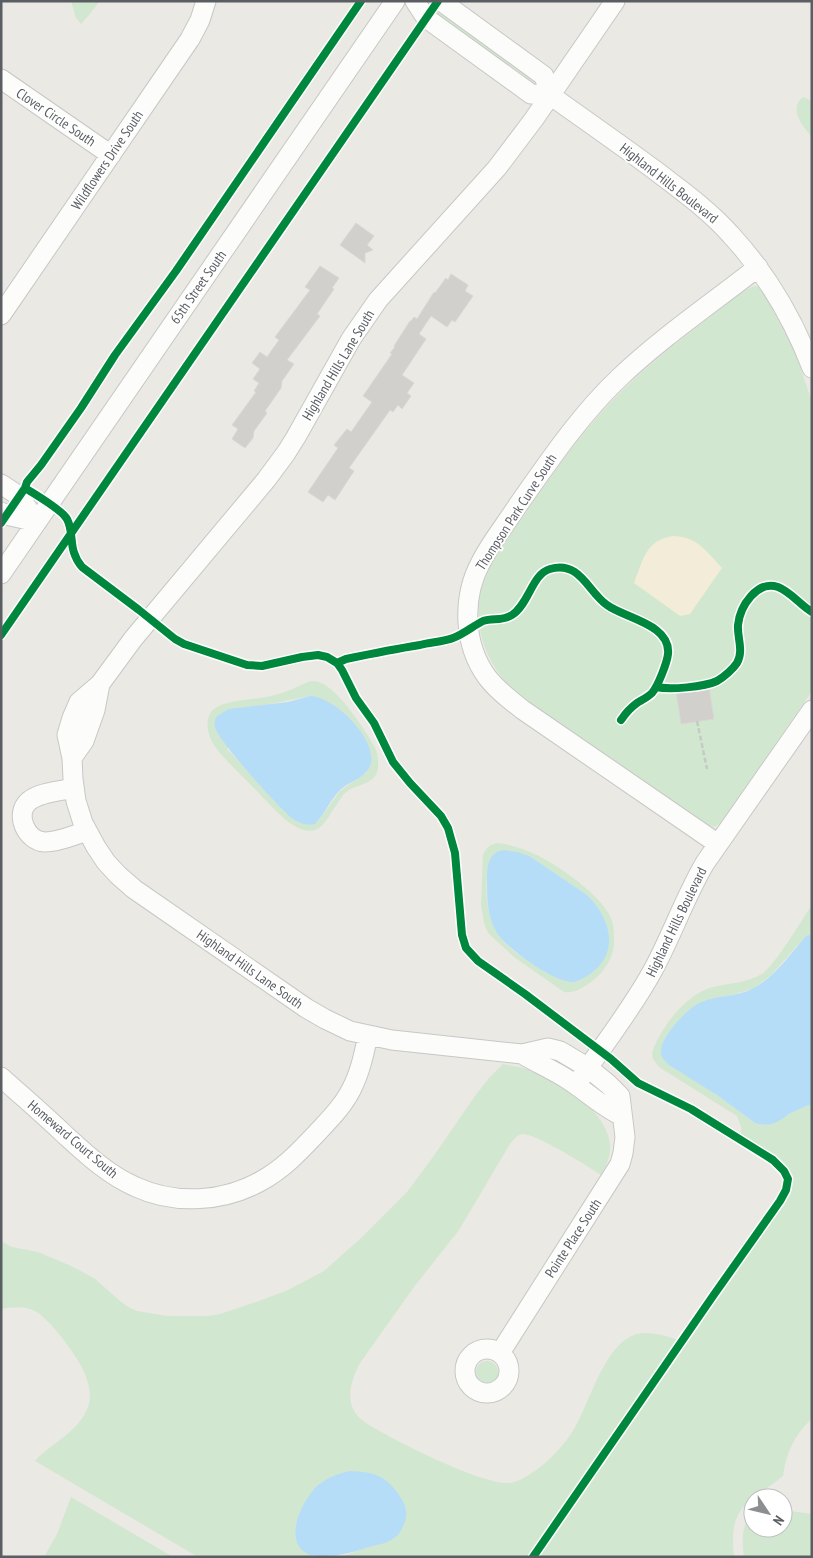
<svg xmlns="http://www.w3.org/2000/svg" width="813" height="1558" viewBox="0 0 813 1558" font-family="'PT Sans Narrow',sans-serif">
<rect width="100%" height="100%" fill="#eae9e4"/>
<!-- green -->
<path fill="#d2e7cf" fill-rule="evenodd" d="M 71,1 L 100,1 L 89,15 L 81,24 L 76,18 Z
M 439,10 L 537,80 L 533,86 L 436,14 Z
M 803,97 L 812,101 L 812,137 C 803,127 788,109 803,97 Z
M 755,286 L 759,287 L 764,294 L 787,337 L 795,352 L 812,402 L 812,691 L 721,823 L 714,827 L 708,825 L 517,694 C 490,669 473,633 480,596 C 486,565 506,542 523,517 C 551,476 579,435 613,400 C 643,369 677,342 711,316 C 721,308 743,289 755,286 Z
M 310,681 C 314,681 318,681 321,683 C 338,689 368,733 376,750 C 378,756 379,766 377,772 C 374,784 355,785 346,792 C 342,795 339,802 335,807 C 330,814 326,823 319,828 C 304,838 284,819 274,809 C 262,796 249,783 237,771 C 228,762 219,753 212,742 C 206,730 204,712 219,706 C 235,699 254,700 271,696 C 285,693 297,687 310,681 ZM 310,696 L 366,741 L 371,756 L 370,764 L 366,773 L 340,791 L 319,820 L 292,818 L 227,749 L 265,705 Z
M 497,843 C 510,844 524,849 537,855 C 559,866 601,895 611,918 C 614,925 614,933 614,940 C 615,956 604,973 591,982 C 584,987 574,994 564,992 L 514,957 L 488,933 L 484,923 L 481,905 L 483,855 C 486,848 489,845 497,843 ZM 531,857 L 587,895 C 603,911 614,931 607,953 L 547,973 C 533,964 518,956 506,944 C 485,923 483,887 490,860 Z
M 812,905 L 812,936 L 805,937 L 772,974 L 753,989 L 697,1004 C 682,1015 667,1032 661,1049 L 717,1095 L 755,1123 C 771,1129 783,1117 796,1110 C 801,1108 807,1106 812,1104 L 812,1419 C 794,1434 786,1454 783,1476 C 748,1504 728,1505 734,1557 L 537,1557 L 789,1193 C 790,1187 792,1183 790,1177 C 786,1159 755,1144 741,1136 L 741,1127 L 737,1116 L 659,1067 L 653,1059 L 652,1053 C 660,1028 687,993 713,987 C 730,983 746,983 762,974 C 775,965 801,921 812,905 Z
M 503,1064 C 517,1067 532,1069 544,1075 C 570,1087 612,1118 610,1149 C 610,1159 605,1167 601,1175 C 590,1167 533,1132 522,1134 C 517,1135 513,1140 510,1144 L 459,1230 L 414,1287 L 360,1363 C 349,1384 343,1408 366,1423 C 391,1439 482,1485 509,1483 C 520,1482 530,1474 539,1468 C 553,1457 565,1444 574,1429 C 590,1402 604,1346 634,1335 C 648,1330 665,1336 679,1340 L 529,1557 L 341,1557 L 396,1537 L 344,1473 L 320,1483 L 296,1524 L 295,1534 L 296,1541 L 308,1554 L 316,1557 L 198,1557 L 35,1461 C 52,1442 78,1433 88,1407 C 92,1396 89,1384 85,1374 C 79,1358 50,1319 35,1311 C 25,1306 12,1307 1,1309 L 1,1241 L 12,1247 L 38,1252 L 71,1266 L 94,1278 L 120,1301 L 128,1307 L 137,1311 L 167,1316 L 209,1316 L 220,1314 L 259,1301 L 288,1290 L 324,1271 L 360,1239 L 407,1192 L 433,1157 L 475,1096 L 489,1078 Z
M476 1372a11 11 0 1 1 22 0a11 11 0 1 1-22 0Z
M 71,1497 L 173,1557 L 44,1557 L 57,1534 Z
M 783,1510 L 812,1514 L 812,1557 L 744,1557 C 742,1540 741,1525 753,1512 L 753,1528 L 783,1528 Z"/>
<!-- sand -->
<path fill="#f3ecd8" d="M 673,536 C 698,537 706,551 722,568 L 690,614 L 680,616 L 634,583 C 643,561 645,540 673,536 Z"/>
<!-- water -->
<path fill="#b6ddf7" d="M 310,696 C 334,696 380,741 370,766 C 364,779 350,781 340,790 C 330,800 325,814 315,824 C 306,826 300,823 293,819 C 280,809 218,741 215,727 C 214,723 215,720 217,716 L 229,709 L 288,702 Z
M 503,850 L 518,852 L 531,857 L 587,895 C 608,915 620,947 596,969 C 591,974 581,981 573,982 C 555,983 507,949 497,933 C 488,918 487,902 487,885 C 487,872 486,853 503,850 Z
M 808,935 L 812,936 L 812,1104 C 804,1107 796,1110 789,1114 C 778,1122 770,1128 755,1123 L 717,1095 L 669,1065 C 664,1060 660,1057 661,1049 C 663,1035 687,1009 699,1003 C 716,995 738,997 754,988 C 775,976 790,955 805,937 Z
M 350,1471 C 372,1472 383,1474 397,1492 C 405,1503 410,1513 403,1526 C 401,1531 399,1535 394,1538 C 387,1544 375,1545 366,1548 C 349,1554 328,1558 310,1555 C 281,1543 301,1503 316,1487 C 324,1479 339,1473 350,1471 Z"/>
<!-- building -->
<path fill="#d1d0cd" stroke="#dad8d4" d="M 356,223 L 374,236 L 367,245 L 373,250 L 365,253 L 365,263 L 340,245 Z
M 320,266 L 339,278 L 332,288 L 334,289 L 317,314 L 320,316 L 287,360 L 294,364 L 282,381 L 281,388 L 265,411 L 267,413 L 254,431 L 253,438 L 245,448 L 232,439 L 238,429 L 232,425 L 256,392 L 254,391 L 259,383 L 253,379 L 260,369 L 252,363 L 260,352 L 267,357 L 279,340 L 275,337 L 310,290 L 305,287 Z
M 451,274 L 468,285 L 465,291 L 473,296 L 455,322 L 452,320 L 447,327 L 431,316 L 419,334 L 426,339 L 402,375 L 414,383 L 407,393 L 411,396 L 402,409 L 398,405 L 393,412 L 390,410 L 349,468 L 354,471 L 335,500 L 328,495 L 323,502 L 308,492 L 338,448 L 334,445 L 347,429 L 351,432 L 372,402 L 363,396 L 392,354 L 390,353 L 395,347 L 394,346 L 410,321 L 411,321 L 414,317 L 417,319 L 434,292 L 435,293 L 446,278 L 448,280 Z
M 709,687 L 714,719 L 681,724 L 676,691 Z"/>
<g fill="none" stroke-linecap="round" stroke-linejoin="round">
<!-- minor casing -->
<g stroke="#c7c7c6" stroke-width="21">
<path id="minor" d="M 415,1 L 426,18 L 531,94 L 550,95 C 585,120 621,145 656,171 C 682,191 709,210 731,235 C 767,274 793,319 812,368
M 441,1 L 544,76 L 550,95
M 1,79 L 111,155
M 1,315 L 190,39 L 200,20 L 206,1
M 1,484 L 19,496 L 37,522
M 1,512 L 6,515 L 37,522
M 1,574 L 395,1
M 72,758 L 84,741 L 95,710 L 100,684
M 74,788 C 61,791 40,792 29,801 C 14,814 26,841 45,842 C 59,842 74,835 87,831
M 718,844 L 523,710 C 510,700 497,690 487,677 C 463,644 462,597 481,562 C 491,542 506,524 518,505 C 549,461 580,415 619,378 C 662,337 711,304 758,267
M 522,1054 C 537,1063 553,1070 567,1079 C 586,1091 602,1107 622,1116
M 1,1077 C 22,1096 43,1114 63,1133 C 86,1154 108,1175 136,1187 C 175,1205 224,1202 261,1181 C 283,1169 299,1152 316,1134 C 329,1120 343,1106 351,1090 C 360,1073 364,1054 368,1035
M 576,1085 C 601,1048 632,1009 653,970 C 672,935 685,897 705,863 L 812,710
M465 1371a22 22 0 1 1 44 0a22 22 0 1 1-44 0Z
M 500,1353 L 620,1164 L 623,1153 L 625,1137 L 620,1096 L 608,1084 L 587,1067 L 560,1051 L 548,1048 L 522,1054 L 392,1040 L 350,1031 L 325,1019 L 306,1008 L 134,889 L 118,875 L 106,862 L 96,847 L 83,823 L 76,801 L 73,779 L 72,758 L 67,735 L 72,718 L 79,702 L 100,684 L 133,639 L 266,480 L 286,453 L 296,437 L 351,339 L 378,300 L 497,168 L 534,119 L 615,1"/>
</g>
<!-- path -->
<path stroke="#c5cac7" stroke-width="2.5" stroke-dasharray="5 2.5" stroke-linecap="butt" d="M 697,721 L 707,769"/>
<!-- minor -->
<use href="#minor" stroke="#fcfcfb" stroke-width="19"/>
<!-- cycleway casing -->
<g stroke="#fff" stroke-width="11">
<path id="cycleway" d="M 25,488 C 35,494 62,510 67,519 C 75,534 67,549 82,567 L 139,610 L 175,639 L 184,644 L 247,665 L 262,666 L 302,657 L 318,655 L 327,657 L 337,663 L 342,670 L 356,698 L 374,723 L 393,762 L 410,783 L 441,816 L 448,828 L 455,853 L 462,935 L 466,948 L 478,961 L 525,994 L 611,1059 L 638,1083 L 691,1109 L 773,1160 L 784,1171 L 788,1179 L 786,1190 L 780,1201 L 713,1296 L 533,1557
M 1,523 L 25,488 L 27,482 L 41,465 L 81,408 L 115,355 L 176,271 L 361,1
M 1,635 L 438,1
M 337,663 L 346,659 C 370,654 395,649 420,645 C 431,642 443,642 453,638 C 464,634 473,626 483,621 C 493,618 503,621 512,615 C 529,604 532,574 550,569 C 580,560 588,592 607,605 C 624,618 671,624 668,654 C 667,663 658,686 652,693 C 648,697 642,700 637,703 C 630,708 625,714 621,720
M 656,687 C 670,690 704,687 717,681 C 724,677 733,669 737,663 C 744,651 737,637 738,625 C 740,606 757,580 778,587 C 791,592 800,605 812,612"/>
</g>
<!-- cycleway -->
<use href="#cycleway" stroke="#00873e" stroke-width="8"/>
</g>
<g text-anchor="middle" stroke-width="4" stroke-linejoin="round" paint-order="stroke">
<!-- street labels -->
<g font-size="14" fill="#5a5e63" stroke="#fff">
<text transform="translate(56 117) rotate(34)" y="5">Clover Circle South</text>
<text transform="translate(107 160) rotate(-56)" y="5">Wildflowers Drive South</text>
<text transform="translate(669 183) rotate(38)" y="5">Highland Hills Boulevard</text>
<text transform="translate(198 287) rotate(-55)" y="5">65th Street South</text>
<text transform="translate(338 365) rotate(-59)" y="5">Highland Hills Lane South</text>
<text transform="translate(516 512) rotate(-57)" y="5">Thompson Park Curve South</text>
<text transform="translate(676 922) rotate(-64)" y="5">Highland Hills Boulevard</text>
<text transform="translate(250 969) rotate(35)" y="5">Highland Hills Lane South</text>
<text transform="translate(73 1139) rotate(40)" y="5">Homeward Court South</text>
<text transform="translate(573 1238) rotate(-57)" y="5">Pointe Place South</text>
</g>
</g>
<!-- border -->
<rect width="813" height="1558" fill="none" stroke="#5a5e63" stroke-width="5"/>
<!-- north arrow -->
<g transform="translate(768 1513) rotate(125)"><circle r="24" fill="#ffffff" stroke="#bdbfc1"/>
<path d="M0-4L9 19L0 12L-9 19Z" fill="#8c8f90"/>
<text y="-8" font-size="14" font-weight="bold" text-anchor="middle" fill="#5a5e63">N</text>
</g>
</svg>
